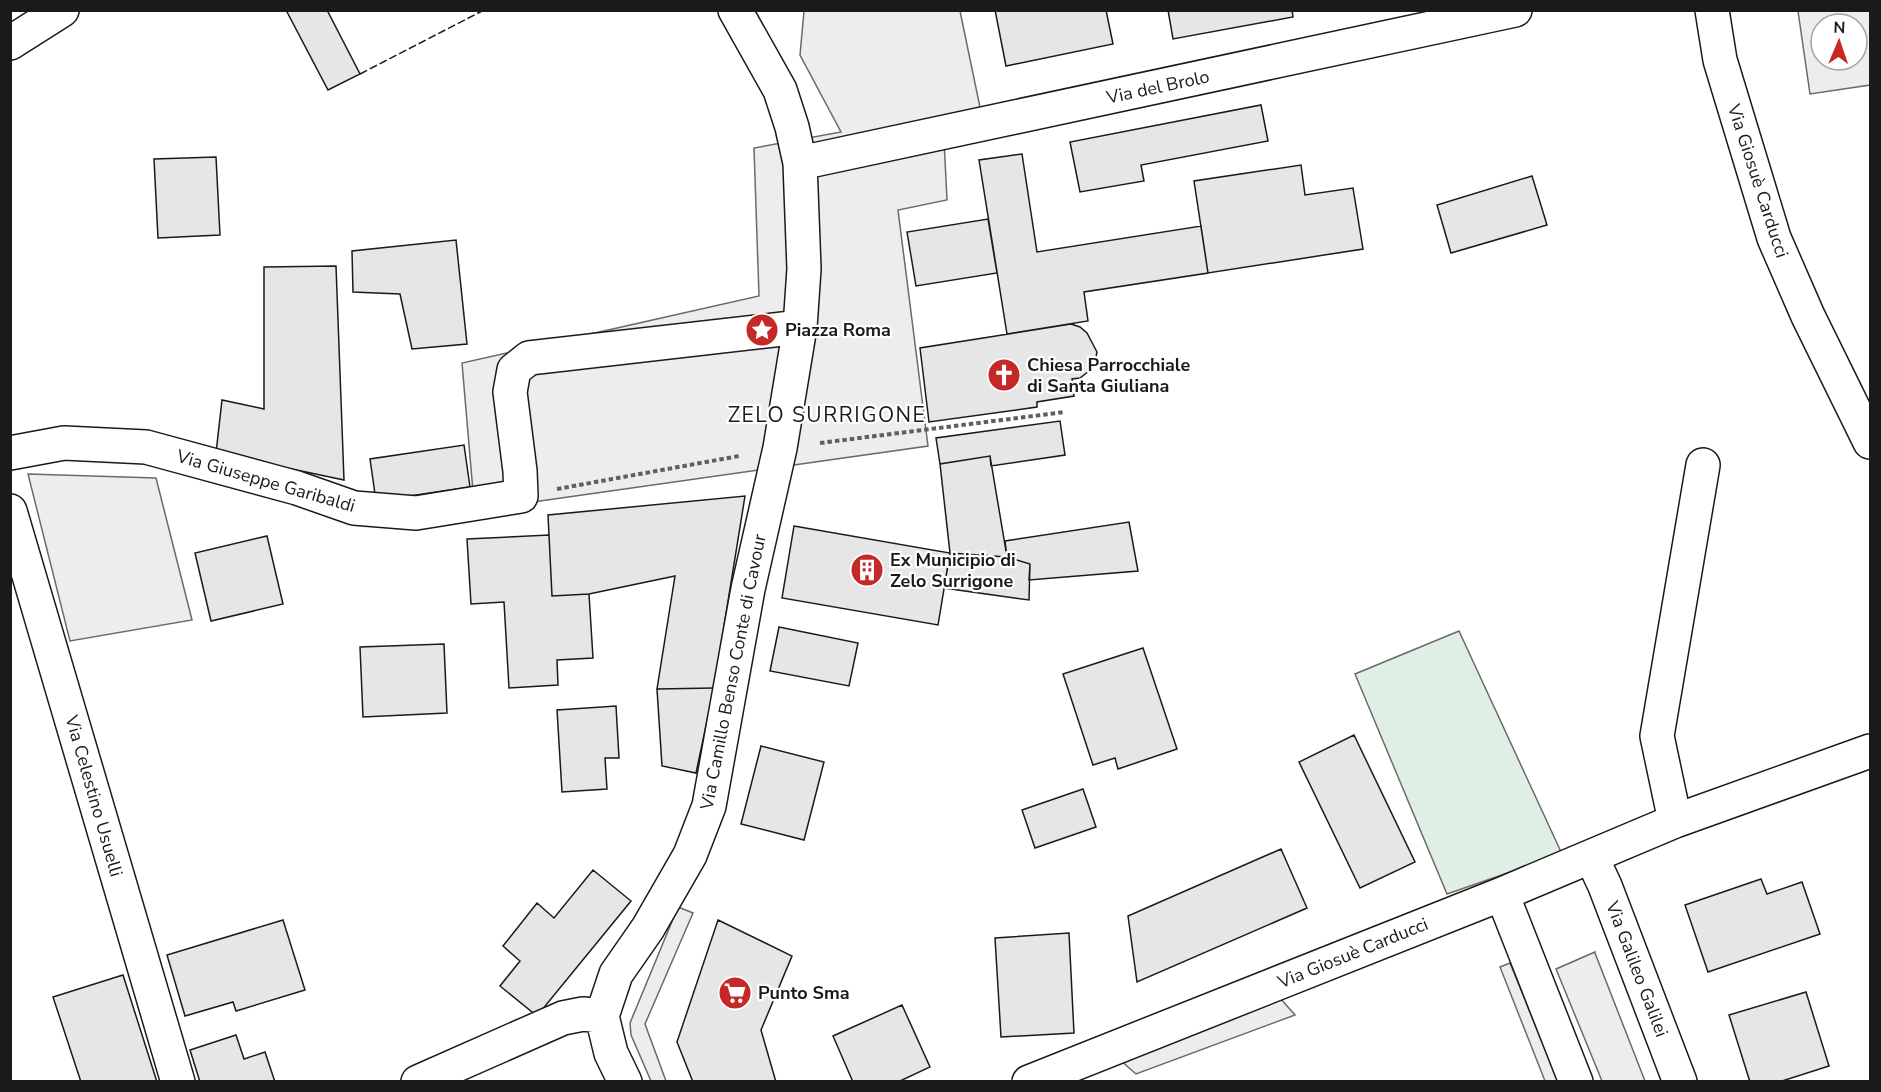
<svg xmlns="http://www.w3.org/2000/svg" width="1881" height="1092" viewBox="0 0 1881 1092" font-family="'Nunito Sans',sans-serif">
<rect width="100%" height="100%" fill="#fff"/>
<!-- green -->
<path fill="#e0efe3" stroke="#6a6a6a" stroke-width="1.5" d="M 1459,631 L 1562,854 L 1447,894 L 1355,674 Z"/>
<!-- parking -->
<path fill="#ededed" stroke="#6a6a6a" stroke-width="1.5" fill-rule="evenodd" d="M 804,11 L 960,11 L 981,112 L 943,120 L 947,200 L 898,210 L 928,446 L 540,501 L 475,515 L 462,363 L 759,296 L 754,148 L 841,132 L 800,55 Z
M 1798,11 L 1870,11 L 1870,85 L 1810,94 ZM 1821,24 L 1857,24 L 1857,60 L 1821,60 Z
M 28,474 L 156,478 L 192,620 L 70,641 Z
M 678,907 L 693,913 L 645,1024 L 666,1081 L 651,1081 L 631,1035 L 630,1023 Z
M 1595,952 L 1595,953 L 1645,1081 L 1602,1081 L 1556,969 Z
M 1510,963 L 1558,1081 L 1545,1081 L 1500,967 Z
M 1280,998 L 1295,1015 L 1136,1074 L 1119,1059 Z"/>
<!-- building -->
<path fill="#e6e6e6" stroke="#1a1a1a" stroke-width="1.5" d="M 286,10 L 327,10 L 360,74 L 328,90 Z
M 995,10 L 1106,10 L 1113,44 L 1006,66 Z
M 1168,10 L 1292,10 L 1293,17 L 1173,39 Z
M 1261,105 L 1268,141 L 1141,165 L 1144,181 L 1080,192 L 1070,142 Z
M 1022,154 L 1037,252 L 1201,226 L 1208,273 L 1084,292 L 1088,321 L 1007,334 L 979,160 Z
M 216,157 L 220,235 L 158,238 L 154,159 Z
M 1301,165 L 1305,195 L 1353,188 L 1363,249 L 1208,273 L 1194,181 Z
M 1532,176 L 1547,225 L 1451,253 L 1437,205 Z
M 988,219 L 997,273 L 916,286 L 907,232 Z
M 456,240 L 467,344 L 412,349 L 400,294 L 353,292 L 352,251 Z
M 336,266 L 344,480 L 216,453 L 222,400 L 264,409 L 264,267 Z
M 1071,324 L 1080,327 L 1087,333 L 1097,352 L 1095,362 L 1089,371 L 1080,378 L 1072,379 L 1074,396 L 1037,402 L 1037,407 L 929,422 L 920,348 Z
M 1060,421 L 1065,455 L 991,466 L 990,456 L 940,464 L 936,438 Z
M 464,445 L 470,487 L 376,501 L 370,459 Z
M 990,456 L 1007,557 L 950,553 L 940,464 Z
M 745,496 L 714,688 L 657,689 L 675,576 L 589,594 L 552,596 L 548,515 Z
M 1129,522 L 1138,571 L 1029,580 L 1030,564 L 1007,557 L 1005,541 Z
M 794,526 L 950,553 L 938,625 L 782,598 Z
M 549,535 L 552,596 L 589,594 L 593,658 L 557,660 L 558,685 L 509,688 L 504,602 L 471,604 L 467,539 Z
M 267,536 L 283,604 L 211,621 L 195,553 Z
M 950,553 L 1007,557 L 1030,564 L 1029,600 L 944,588 Z
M 779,627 L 858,643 L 849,686 L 770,671 Z
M 444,644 L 447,713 L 363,717 L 360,647 Z
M 1143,648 L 1177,749 L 1118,769 L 1115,758 L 1093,765 L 1063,674 Z
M 714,688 L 696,773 L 662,766 L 657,689 Z
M 616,706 L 619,758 L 605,758 L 607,789 L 562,792 L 557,710 Z
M 1354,735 L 1415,862 L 1360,888 L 1299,762 Z
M 761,746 L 824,762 L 804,840 L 741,824 Z
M 1083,789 L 1096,827 L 1035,848 L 1022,810 Z
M 1281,849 L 1307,908 L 1137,982 L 1128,916 Z
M 593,870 L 631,901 L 537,1016 L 500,986 L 520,961 L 503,946 L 537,903 L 554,918 Z
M 1761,879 L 1767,894 L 1802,882 L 1820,934 L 1708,972 L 1685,905 Z
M 283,920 L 305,990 L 236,1011 L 233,1002 L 185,1016 L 167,955 Z
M 718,920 L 792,956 L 761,1030 L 776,1082 L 693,1082 L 677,1042 Z
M 1069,933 L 1074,1033 L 1001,1037 L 995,938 Z
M 123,975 L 157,1082 L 81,1082 L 53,997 Z
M 1806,992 L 1829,1066 L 1779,1082 L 1750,1082 L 1729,1015 Z
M 902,1005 L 930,1067 L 898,1082 L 853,1082 L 833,1036 Z
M 236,1035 L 244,1059 L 265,1052 L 275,1082 L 200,1082 L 190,1050 Z"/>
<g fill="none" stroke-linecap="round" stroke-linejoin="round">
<!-- minor casing -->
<g stroke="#1a1a1a" stroke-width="36">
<path id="minor" d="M 1712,10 L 1720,60 L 1774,238 L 1808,316 L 1870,442
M 10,43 L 62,10
M 800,163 L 1515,10
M 10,453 L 64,443 L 146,447 L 297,488 L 354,508 L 416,513 L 521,496 L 520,471 L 510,392 L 514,370 L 529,358 L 800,327
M 10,511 L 178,1082
M 1675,821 L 1657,736 L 1703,465
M 1592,858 L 1605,886 L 1680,1082
M 1502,894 L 1576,1082
M 418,1082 L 563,1018 L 583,1014 L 602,1016
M 625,1082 L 611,1053 L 602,1016 L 616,974 L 648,928 L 690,855 L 709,806 L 748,589 L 780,448 L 800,327 L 804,269 L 800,163 L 792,127 L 780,90 L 735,10
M 1029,1082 L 1502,894 L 1675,821 L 1870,751"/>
</g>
<!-- path -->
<path stroke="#5f5f5f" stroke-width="4" stroke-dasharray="4.5 3" stroke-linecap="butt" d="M 820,443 L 1065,412
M 557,489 L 739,456"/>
<!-- minor -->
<use href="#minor" stroke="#fff" stroke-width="33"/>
<!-- fence -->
<path stroke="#1a1a1a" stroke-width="1.5" stroke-dasharray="8 3" stroke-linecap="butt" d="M 360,74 L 484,10"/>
</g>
<!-- icons -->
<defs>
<g id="sight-disc" transform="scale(1.725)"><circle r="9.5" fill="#c62828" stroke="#fff"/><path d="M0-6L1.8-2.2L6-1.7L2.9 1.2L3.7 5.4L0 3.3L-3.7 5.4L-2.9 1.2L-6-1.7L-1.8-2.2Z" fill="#fff"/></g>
<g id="church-disc" transform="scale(1.725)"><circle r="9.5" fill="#c62828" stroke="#fff"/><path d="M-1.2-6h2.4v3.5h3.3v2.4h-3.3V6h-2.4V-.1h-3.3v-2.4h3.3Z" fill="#fff"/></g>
<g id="building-disc" transform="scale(1.725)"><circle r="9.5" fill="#c62828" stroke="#fff"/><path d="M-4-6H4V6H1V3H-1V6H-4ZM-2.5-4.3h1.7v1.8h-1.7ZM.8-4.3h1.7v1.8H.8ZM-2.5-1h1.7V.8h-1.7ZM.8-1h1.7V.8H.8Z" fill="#fff"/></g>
<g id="supermarket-disc" transform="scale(1.725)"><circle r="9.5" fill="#c62828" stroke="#fff"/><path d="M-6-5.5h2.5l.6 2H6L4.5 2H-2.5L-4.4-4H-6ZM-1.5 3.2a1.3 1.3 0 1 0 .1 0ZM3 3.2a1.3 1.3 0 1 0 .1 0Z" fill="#fff"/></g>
</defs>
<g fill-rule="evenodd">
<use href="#sight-disc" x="762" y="330"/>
<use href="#church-disc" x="1004" y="375"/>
<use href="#building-disc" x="867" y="570"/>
<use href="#supermarket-disc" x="735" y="993"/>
</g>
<g text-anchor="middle" stroke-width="4.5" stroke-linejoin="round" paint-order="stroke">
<!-- street labels -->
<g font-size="18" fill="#1a1a1a" stroke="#fff">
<text transform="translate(1158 87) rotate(-12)" y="6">Via del Brolo</text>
<text transform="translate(1758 181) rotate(72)" y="6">Via Giosuè Carducci</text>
<text transform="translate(266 481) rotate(16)" y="6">Via Giuseppe Garibaldi</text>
<text transform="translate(733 672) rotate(-79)" y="6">Via Camillo Benso Conte di Cavour</text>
<text transform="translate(94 796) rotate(74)" y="6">Via Celestino Usuelli</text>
<text transform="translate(1353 953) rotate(-22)" y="6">Via Giosuè Carducci</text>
<text transform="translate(1637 969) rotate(69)" y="6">Via Galileo Galilei</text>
</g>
<!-- poi labels -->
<g font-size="18" font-weight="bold" fill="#1a1a1a" stroke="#fff" text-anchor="start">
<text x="785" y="336">Piazza Roma</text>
<text x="1027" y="371">Chiesa Parrocchiale<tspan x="1027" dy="21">di Santa Giuliana</tspan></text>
<text x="890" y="566">Ex Municipio di<tspan x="890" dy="21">Zelo Surrigone</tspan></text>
<text x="758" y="999">Punto Sma</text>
</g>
<!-- quarter labels -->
<g font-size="21" letter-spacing="1.5" fill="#1a1a1a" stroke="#fff">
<text x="827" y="422">ZELO SURRIGONE</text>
</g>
</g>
<!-- border -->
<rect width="1881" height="1092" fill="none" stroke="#1a1a1a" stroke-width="24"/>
<!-- north arrow -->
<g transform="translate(1839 42) rotate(2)"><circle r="28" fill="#ffffff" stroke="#a3a3a3" stroke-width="1.5"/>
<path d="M0-4.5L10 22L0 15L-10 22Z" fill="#c62828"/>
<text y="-9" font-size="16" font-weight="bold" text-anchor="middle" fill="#1a1a1a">N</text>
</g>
</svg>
